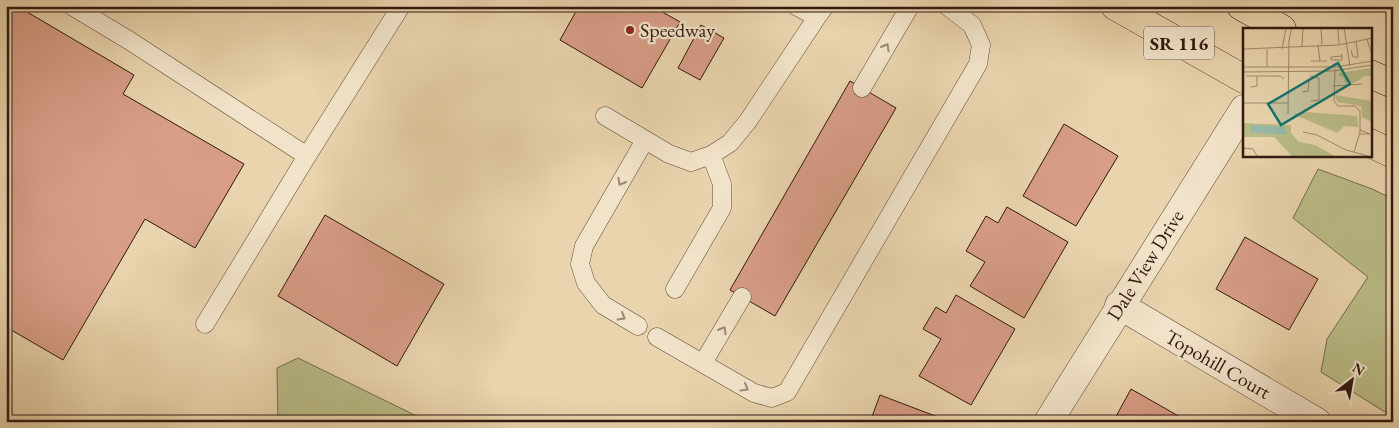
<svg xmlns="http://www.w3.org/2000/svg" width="1399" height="428" viewBox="0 0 1399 428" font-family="'EB Garamond',serif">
<rect width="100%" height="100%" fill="#e9d4ad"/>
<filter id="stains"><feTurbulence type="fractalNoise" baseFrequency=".004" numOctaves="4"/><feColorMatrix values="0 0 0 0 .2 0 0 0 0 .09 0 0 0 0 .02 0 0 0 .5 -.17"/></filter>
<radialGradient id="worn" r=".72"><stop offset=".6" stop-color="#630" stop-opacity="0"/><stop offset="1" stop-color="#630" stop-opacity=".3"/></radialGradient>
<!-- green -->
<path fill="#babc87" stroke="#766a4c" d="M 1318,169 L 1372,189 L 1393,199 L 1393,417 L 1321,372 L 1327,339 L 1368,277 L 1293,218 Z
M 298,358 L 429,422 L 278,422 L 277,368 Z"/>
<!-- building -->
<path fill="#d79d86" stroke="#321910" d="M 6,6 L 17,6 L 134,75 L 123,94 L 244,164 L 195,248 L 145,219 L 63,360 L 6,327 Z
M 579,6 L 652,6 L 680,22 L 642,88 L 560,40 Z
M 701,25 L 724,38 L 700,80 L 678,68 Z
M 850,81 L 896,108 L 775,316 L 730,290 Z
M 1064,124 L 1118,156 L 1076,226 L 1023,196 Z
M 1007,207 L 1068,242 L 1024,318 L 970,286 L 985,262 L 966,251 L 986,216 L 998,223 Z
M 325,215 L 444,284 L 397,366 L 278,296 Z
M 1245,237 L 1318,279 L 1289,330 L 1216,289 Z
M 956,295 L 1015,329 L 971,405 L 919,376 L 941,339 L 923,329 L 936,307 L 946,313 Z
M 1131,389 L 1189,422 L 1113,422 Z
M 880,395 L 943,419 L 942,422 L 870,422 Z"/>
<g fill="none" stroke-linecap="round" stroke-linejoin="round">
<!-- service casing -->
<g stroke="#604837" stroke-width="19">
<path id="service" d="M 72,6 L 130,41 L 307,156
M 796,6 L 817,17 L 825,6
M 862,88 L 910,6
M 605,116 L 669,154 L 691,162 L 711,155 L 730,143 L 748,121 L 817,17
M 675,289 L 722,208 L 722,184 L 711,155
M 205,324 L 307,156 L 401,6
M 638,326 L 603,305 L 586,283 L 580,264 L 584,246 L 645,140
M 657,337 L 754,393 L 772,398 L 787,392 L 978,64 L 981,45 L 972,25 L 947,6
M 703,363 L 742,297"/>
</g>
<!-- minor casing -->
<g stroke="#604837" stroke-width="29">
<path id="minor" d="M 1119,305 L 1317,422
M 1048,422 L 1244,109"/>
</g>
<!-- primary casing -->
<g stroke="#321910" stroke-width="29">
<path id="primary" d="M 1115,6 L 1244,79
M 1241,6 L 1282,29
M 1370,74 L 1393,84
M 1370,143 L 1393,154"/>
</g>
<!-- service -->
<use href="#service" stroke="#f1e3ca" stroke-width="18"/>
<!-- minor -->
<use href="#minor" stroke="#f1e3ca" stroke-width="28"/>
<!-- primary -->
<use href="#primary" stroke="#e9d4ad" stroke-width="28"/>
</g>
<!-- one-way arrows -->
<defs><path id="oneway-chevron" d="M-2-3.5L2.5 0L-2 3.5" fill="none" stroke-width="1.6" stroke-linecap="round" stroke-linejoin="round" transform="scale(1.25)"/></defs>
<g stroke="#9b8876">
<use href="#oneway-chevron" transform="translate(886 47) rotate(-60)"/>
<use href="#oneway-chevron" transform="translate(621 182) rotate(120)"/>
<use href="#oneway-chevron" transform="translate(622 317) rotate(30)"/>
<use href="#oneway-chevron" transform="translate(723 330) rotate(-60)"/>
<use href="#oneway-chevron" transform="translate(745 388) rotate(30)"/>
</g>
<!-- markers -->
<circle fill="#8f2418" stroke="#f1e3ca" stroke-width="2" cx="630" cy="30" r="5"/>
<g text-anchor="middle" stroke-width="4.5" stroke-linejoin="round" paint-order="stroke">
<!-- shield labels -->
<rect fill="#f1e3ca" stroke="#6b5648" stroke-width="1" x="1144" y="26.5" width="70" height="33" rx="4"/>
<g font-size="19" font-weight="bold" fill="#321910">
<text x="1179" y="50">SR 116</text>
</g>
<!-- poi labels -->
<g font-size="20" fill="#321910" stroke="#f1e3ca" text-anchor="start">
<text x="640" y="37">Speedway</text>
</g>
<!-- street labels -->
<g font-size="20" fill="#321910" stroke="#f1e3ca">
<text transform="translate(1145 265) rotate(-58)" y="7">Dale View Drive</text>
<text transform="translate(1218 364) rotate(30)" y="7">Topohill Court</text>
</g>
</g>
<!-- overview -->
<g transform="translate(1243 28)">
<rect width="129" height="129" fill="#e9d4ad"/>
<path d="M 129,40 L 129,48 L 122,48 L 111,55 L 102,55 L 101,49 L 96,48 L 96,45 ZM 92,67 L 129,73 L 129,94 L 119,89 L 118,78 L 94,74 ZM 63,84 L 114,88 L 115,99 L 101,98 L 94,105 L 50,86 ZM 0,95 L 48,97 L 48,105 L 56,114 L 72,117 L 92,128 L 49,128 L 31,109 L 0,109 Z" fill="#babc87"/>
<path d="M 8,97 L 42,99 L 44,107 L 7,104 Z" fill="#97b8a9"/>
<path fill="none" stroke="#a0896e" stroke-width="1" d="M 78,0 L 79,17M 95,0 L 96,17M 101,0 L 107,38M 124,11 L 129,27M 75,17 L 77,33M 59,18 L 60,0M 0,21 L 96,17 L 129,10M 24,21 L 24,39M 39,21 L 43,0M 108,22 L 110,29 L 115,29 L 113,14M 99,26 L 99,32 L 88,32 L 88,29 L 99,28M 68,33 L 84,33M 0,39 L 93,39 L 129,33M 92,41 L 91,73 L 95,78 L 112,78 L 117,83 L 117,104 L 111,124M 0,44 L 90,43 L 129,37M 3,48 L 37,48 L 41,51M 67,48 L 76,50 L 76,72 L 68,73M 90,58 L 119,56M 8,59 L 14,58 L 14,48M 59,64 L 65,63 L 66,53M 0,75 L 45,75M 45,86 L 46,12 L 49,0M 60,104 L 74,107 L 103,122 L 125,128M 117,106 L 127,106 L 117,102M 0,120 L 10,121 L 14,128"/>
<path fill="#0f766e" fill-opacity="0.15" stroke="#0f766e" stroke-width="2.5" d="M 95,35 L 107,56 L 38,97 L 25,76 Z"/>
<rect width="129" height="129" fill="none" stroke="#321910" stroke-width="2.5"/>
</g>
<!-- margin -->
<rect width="1399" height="428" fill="none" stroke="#e9d4ad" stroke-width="25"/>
<rect x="8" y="8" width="1384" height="413" fill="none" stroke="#321910" stroke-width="2.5"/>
<rect x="12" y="12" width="1374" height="403" fill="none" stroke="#321910"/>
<!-- north arrow -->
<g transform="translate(1352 380) rotate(31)" stroke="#f1e3ca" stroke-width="4" paint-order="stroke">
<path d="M0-4L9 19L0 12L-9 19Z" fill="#321910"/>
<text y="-8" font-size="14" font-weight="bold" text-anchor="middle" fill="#321910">N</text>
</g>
<rect width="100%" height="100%" filter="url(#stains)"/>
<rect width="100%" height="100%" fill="url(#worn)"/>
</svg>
